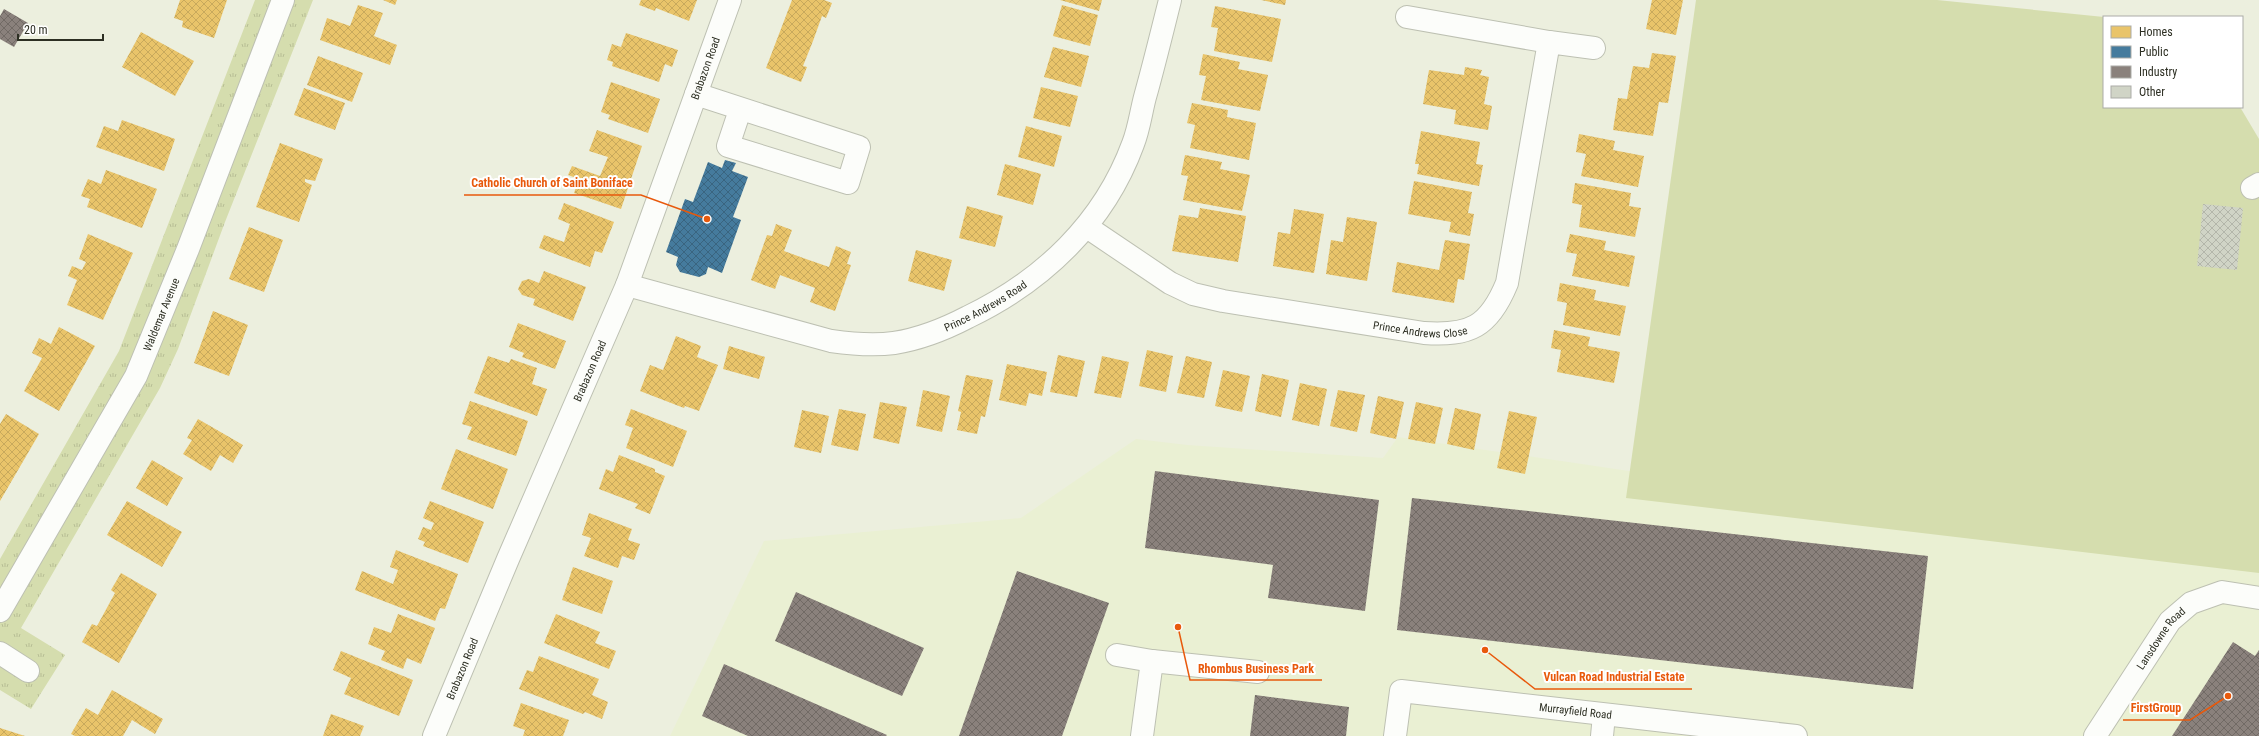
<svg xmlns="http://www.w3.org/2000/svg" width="2259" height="736" viewBox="0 0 2259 736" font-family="'Roboto Condensed',sans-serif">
<defs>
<pattern id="grass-tufts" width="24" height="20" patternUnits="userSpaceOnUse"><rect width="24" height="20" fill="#d5ddae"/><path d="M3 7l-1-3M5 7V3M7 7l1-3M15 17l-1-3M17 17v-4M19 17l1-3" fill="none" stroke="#b7be95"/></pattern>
<pattern id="homes-cross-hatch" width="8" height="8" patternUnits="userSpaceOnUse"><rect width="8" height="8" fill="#e9c46a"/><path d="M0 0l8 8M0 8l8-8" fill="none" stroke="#c8a95c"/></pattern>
<pattern id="public-cross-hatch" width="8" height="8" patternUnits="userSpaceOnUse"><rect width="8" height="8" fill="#457b9d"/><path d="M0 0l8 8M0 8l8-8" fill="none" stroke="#3a6580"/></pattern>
<pattern id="industry-cross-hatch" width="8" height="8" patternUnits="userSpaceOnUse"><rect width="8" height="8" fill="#8a817c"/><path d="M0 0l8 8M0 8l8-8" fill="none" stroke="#716a65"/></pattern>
<pattern id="building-cross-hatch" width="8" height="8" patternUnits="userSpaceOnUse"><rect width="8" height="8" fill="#d0d4c6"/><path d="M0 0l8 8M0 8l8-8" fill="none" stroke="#b3b6aa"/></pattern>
</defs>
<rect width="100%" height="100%" fill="#ecefde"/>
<!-- built -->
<path fill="#eaf0d3" d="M 1398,437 L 2259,564 L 2259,736 L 670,736 L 764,541 L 1021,518 L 1136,439 L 1187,445 L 1383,458 Z"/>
<!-- grass -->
<path fill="url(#grass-tufts)" d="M 255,0 L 313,0 L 225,222 L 178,349 L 160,388 L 21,628 L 65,655 L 31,709 L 0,690 L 0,559 L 119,351 Z"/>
<!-- park -->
<path fill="#d5ddae" d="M 1696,0 L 1937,0 L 2104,17 L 2104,107 L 2240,107 L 2259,139 L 2259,573 L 1626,498 Z"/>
<!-- homes -->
<path fill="url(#homes-cross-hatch)" d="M 180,0 L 227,0 L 214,38 L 182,27 L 183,21 L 174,18 Z
M 383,0 L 397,0 L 395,5 Z
M 641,0 L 697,0 L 689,21 L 656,8 L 655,11 L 639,5 Z
M 792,0 L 824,0 L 832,3 L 826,18 L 822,16 L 813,41 L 803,66 L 807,67 L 801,82 L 766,68 Z
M 1060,0 L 1102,0 L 1099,11 Z
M 1261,0 L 1286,0 L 1285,5 Z
M 1652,0 L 1683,0 L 1676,35 L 1646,29 Z
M 358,5 L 383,13 L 374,36 L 397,45 L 390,65 L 320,40 L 327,18 L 350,26 Z
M 1062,5 L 1098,15 L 1090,46 L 1053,36 Z
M 1215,6 L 1281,19 L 1272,62 L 1214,51 L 1218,28 L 1211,27 Z
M 141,32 L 194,61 L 175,96 L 122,67 Z
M 626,33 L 678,50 L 672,67 L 665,64 L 659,82 L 612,66 L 613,62 L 607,60 L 612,44 L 621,47 Z
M 1053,47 L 1089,56 L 1081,87 L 1044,77 Z
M 1652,53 L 1676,56 L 1668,103 L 1659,102 L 1653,136 L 1613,130 L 1618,98 L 1627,99 L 1633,66 L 1649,68 Z
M 1203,54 L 1240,62 L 1238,69 L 1268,75 L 1260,111 L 1201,100 L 1206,76 L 1199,75 Z
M 318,56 L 363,73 L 352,102 L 307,85 Z
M 1465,67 L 1482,70 L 1480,75 L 1489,77 L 1484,104 L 1492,106 L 1488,130 L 1454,124 L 1456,110 L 1423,104 L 1429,70 L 1464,75 Z
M 611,82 L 660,99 L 648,133 L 608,119 L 610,115 L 601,112 Z
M 1041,87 L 1078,96 L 1070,127 L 1033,118 Z
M 304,88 L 345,103 L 335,130 L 294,115 Z
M 1192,103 L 1228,110 L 1227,117 L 1256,123 L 1249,160 L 1190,148 L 1195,125 L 1187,123 Z
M 122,120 L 175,139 L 164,171 L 96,147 L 104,126 L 118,131 Z
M 1026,126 L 1062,136 L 1054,167 L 1018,157 Z
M 597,130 L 642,146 L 621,209 L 574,193 L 579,179 L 568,175 L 572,166 L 600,176 L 608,157 L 589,151 Z
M 1421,131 L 1480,142 L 1476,164 L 1483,165 L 1479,186 L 1417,174 L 1419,164 L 1415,164 Z
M 1579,134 L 1615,141 L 1613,150 L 1644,156 L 1638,187 L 1581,176 L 1586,154 L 1576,152 Z
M 280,143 L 323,159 L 315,181 L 305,179 L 305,182 L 312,185 L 299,222 L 256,207 Z
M 1185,155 L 1222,162 L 1220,169 L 1250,175 L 1242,211 L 1183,200 L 1188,176 L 1181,175 Z
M 1005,164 L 1041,174 L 1033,205 L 997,195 Z
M 106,170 L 157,189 L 142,228 L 87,207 L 90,199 L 81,196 L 88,179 L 101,184 Z
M 1414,181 L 1472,192 L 1468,213 L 1474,214 L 1470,236 L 1449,232 L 1451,222 L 1408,214 Z
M 1575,183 L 1631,193 L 1629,206 L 1641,208 L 1635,237 L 1579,227 L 1582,205 L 1572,203 Z
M 564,203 L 614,222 L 602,253 L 595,251 L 590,267 L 539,248 L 544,235 L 564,242 L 570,224 L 558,219 Z
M 967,206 L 1003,216 L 995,247 L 959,238 Z
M 1200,208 L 1246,216 L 1238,262 L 1172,251 L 1179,215 L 1198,218 Z
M 1294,209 L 1324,214 L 1314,273 L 1273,266 L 1278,232 L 1290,234 Z
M 1347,217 L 1377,222 L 1367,281 L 1326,274 L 1331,240 L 1343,242 Z
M 776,224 L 792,230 L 784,251 L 806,259 L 829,267 L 836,246 L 851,252 L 847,264 L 851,265 L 835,311 L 810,302 L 815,288 L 780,275 L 775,289 L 751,280 L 767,235 L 772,236 Z
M 249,227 L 283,240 L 264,292 L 229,279 Z
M 88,234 L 133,253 L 103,320 L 67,305 L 77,280 L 68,276 L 72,266 L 82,270 L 86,262 L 79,259 Z
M 1570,234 L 1606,241 L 1604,250 L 1635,256 L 1629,287 L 1572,276 L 1577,254 L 1566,252 Z
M 1445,240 L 1470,244 L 1464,280 L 1458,279 L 1454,303 L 1392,292 L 1397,262 L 1439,270 Z
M 916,250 L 952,260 L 944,291 L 908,281 Z
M 544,271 L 586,287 L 573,321 L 533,305 L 535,299 L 522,295 L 518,289 L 522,281 L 529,279 L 539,283 Z
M 1560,283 L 1596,290 L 1594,300 L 1626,306 L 1620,336 L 1563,325 L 1567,303 L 1557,301 Z
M 213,311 L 248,325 L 229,376 L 194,363 Z
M 518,323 L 566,341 L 555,369 L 522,357 L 524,353 L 509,347 Z
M 59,327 L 95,346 L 59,411 L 24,391 L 42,358 L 32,353 L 39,338 L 51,344 Z
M 1554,330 L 1590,337 L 1588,346 L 1620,352 L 1614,383 L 1557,372 L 1561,350 L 1551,348 Z
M 676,336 L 701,346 L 697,357 L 718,365 L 699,411 L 685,406 L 684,408 L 640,391 L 650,365 L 663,370 Z
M 729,346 L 765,357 L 759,379 L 723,369 Z
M 1147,350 L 1173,356 L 1166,392 L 1139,386 Z
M 1058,355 L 1085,361 L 1077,397 L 1050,392 Z
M 488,356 L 509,363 L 511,359 L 537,368 L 532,384 L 547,389 L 537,416 L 474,393 Z
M 1102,356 L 1129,362 L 1121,398 L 1094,393 Z
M 1186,356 L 1212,362 L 1204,398 L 1177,393 Z
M 1007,364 L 1047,372 L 1042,396 L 1029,393 L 1026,406 L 999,400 Z
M 1223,370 L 1250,376 L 1242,412 L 1215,406 Z
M 1262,374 L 1289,380 L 1281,417 L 1255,411 Z
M 966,375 L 993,380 L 985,417 L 981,416 L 977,434 L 957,430 L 961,412 L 958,411 Z
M 1300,383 L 1327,389 L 1319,426 L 1292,420 Z
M 923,390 L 950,396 L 942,432 L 916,426 Z
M 1338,390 L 1365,395 L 1357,432 L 1330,426 Z
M 1378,396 L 1404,402 L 1396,439 L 1370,433 Z
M 470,401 L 528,421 L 516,456 L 467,439 L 472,427 L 462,424 Z
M 880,402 L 907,407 L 899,444 L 873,438 Z
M 1416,402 L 1443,408 L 1435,444 L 1408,439 Z
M 1455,408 L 1481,414 L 1474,450 L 1447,444 Z
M 631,409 L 687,431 L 673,467 L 626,448 L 633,428 L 625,425 Z
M 839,409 L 866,414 L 858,451 L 831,445 Z
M 802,410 L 829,416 L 821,453 L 794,447 Z
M 1509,411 L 1537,417 L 1525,474 L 1497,468 Z
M 6,414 L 39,434 L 0,501 L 0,424 Z
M 198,419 L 243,445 L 233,463 L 220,455 L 211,471 L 183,454 L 192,440 L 187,438 Z
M 456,449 L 508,469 L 493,509 L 441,489 Z
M 619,455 L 655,469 L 655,472 L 665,476 L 650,514 L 635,508 L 638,504 L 599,489 L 606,469 L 613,472 Z
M 152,460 L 183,478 L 167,506 L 136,488 Z
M 127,501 L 182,532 L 162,567 L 107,535 Z
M 430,501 L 484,522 L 468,563 L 423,546 L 425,542 L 418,539 L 423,527 L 431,530 L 434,523 L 423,518 Z
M 589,513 L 632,529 L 628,540 L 640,544 L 634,560 L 622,556 L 618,568 L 584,556 L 591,538 L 582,535 Z
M 396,550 L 458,574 L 445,609 L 440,608 L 435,621 L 355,590 L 362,571 L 393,584 L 398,570 L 390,567 Z
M 573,567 L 613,581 L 602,614 L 562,600 Z
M 121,573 L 157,594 L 119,663 L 82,642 L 92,624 L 97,626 L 115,593 L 111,590 Z
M 398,614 L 435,628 L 421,664 L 407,658 L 403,669 L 381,660 L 385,651 L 368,644 L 374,627 L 391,633 Z
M 556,614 L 600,632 L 595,643 L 616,651 L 609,669 L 544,643 Z
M 341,651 L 413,680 L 399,716 L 344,694 L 351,678 L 333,670 Z
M 539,656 L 599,679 L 592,695 L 608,702 L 602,719 L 585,712 L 583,714 L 519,689 L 527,670 L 533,672 Z
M 112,690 L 163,719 L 155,734 L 132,720 L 123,736 L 75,736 L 71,734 L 86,708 L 98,715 Z
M 521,703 L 569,720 L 563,736 L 523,736 L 525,730 L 513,726 Z
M 331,714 L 364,726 L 360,736 L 323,736 Z
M 0,728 L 25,736 L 0,736 Z"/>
<!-- public -->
<path fill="url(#public-cross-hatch)" d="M 725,160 L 736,163 L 732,171 L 748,177 L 733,217 L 741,220 L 722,273 L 708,267 L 706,274 L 699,277 L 680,272 L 676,265 L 678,257 L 666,252 L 685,199 L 693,202 L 708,162 L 722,168 Z"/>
<!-- industry -->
<path fill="url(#industry-cross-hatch)" d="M 4,9 L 28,23 L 14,47 L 0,39 L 0,16 Z
M 1155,471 L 1379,500 L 1365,611 L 1268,598 L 1273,565 L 1145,548 Z
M 1412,498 L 1928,556 L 1913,689 L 1397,630 Z
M 1017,571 L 1109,603 L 1062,736 L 959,736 Z
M 796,592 L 924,648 L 902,696 L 775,641 Z
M 2233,642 L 2255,656 L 2259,650 L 2259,736 L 2172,736 Z
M 724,664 L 887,735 L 886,736 L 748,736 L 702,716 Z
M 1255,695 L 1349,707 L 1346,736 L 1250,736 Z"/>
<!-- building -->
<path fill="url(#building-cross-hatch)" d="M 2203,204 L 2243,208 L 2237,270 L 2197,266 Z"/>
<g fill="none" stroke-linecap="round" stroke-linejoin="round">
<!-- minor casing -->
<g stroke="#bdc0b2" stroke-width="24">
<g id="minor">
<path d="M 1407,17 L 1549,42"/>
<path d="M 696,94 L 859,147 L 848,183 L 728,146 L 740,110"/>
<path d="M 2252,188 L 2259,184"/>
<path id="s1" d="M 1087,227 L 1170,283 L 1193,294 L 1223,301 L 1424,333 C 1470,336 1489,327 1507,283 L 1549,42 L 1594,48"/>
<path id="s2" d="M 627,285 L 831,341 C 852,344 873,346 894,343 C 920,339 945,329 968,317 C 1043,281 1104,223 1133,144 C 1139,129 1141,112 1145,97 C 1154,65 1162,32 1170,0"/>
<path id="s3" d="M 0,611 L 136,376 L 188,249 L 283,0"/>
<path d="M 0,653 L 28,671"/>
<path d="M 1117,655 L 1152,661"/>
<path id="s4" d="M 434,736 L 508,559 L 627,285 L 730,0"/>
<path d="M 1142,736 L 1152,661 L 1258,672"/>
<path id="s5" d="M 1395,736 L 1401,691 L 1796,736"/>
<path d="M 1602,736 L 1604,715"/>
<path id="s6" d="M 2095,736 L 2170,621 L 2191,603 L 2222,592 L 2259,598"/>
</g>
</g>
<!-- minor -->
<use href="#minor" stroke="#fcfdfa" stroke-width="22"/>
</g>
<g text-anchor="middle" stroke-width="4" stroke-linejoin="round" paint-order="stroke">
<!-- street labels -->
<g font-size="11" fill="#2d2f23" stroke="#fff">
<text dy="4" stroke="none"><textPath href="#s4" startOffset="721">Brabazon Road</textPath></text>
<text dy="4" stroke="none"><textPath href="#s2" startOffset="374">Prince Andrews Road</textPath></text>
<text dy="4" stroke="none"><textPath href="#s3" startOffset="338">Waldemar Avenue</textPath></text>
<text dy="4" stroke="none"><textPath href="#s1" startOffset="356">Prince Andrews Close</textPath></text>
<text dy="4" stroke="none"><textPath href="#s4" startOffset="397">Brabazon Road</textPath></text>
<text dy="4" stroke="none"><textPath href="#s6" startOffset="118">Lansdowne Road</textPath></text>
<text dy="4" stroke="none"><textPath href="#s4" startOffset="73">Brabazon Road</textPath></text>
<text dy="4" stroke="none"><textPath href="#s5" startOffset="221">Murrayfield Road</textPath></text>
</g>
</g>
<!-- callouts -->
<path fill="none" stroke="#e8590c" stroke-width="1.5" d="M707 219L641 195H464M1178 627L1190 680H1322M1485 650L1535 689H1692M2228 696L2190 720H2123"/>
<g fill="#e8590c" stroke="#fff" stroke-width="1.5">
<circle cx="707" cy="219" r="4"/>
<circle cx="1178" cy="627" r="4"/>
<circle cx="1485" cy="650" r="4"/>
<circle cx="2228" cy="696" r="4"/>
</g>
<g font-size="12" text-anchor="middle" font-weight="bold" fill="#e8590c" stroke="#fff" stroke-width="4" stroke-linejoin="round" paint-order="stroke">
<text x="552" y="187">Catholic Church of Saint Boniface</text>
<text x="1256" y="673">Rhombus Business Park</text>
<text x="1614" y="681">Vulcan Road Industrial Estate</text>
<text x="2156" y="712">FirstGroup</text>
</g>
<!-- legend -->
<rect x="2103" y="16" width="140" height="92" fill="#ffffff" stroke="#abaca7"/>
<rect x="2111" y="26" width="20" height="12" fill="#e9c46a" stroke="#abaca7"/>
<text x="2139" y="36" font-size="12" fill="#2d2f23">Homes</text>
<rect x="2111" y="46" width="20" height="12" fill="#457b9d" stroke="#abaca7"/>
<text x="2139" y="56" font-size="12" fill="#2d2f23">Public</text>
<rect x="2111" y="66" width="20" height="12" fill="#8a817c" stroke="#abaca7"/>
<text x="2139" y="76" font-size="12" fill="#2d2f23">Industry</text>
<rect x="2111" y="86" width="20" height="12" fill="#d0d4c6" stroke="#abaca7"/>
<text x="2139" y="96" font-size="12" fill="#2d2f23">Other</text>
<!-- scale -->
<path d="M18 34v6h85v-6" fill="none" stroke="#2d2f23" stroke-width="2"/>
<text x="24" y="34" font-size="12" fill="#2d2f23" stroke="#ffffff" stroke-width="3" paint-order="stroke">20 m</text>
</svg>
